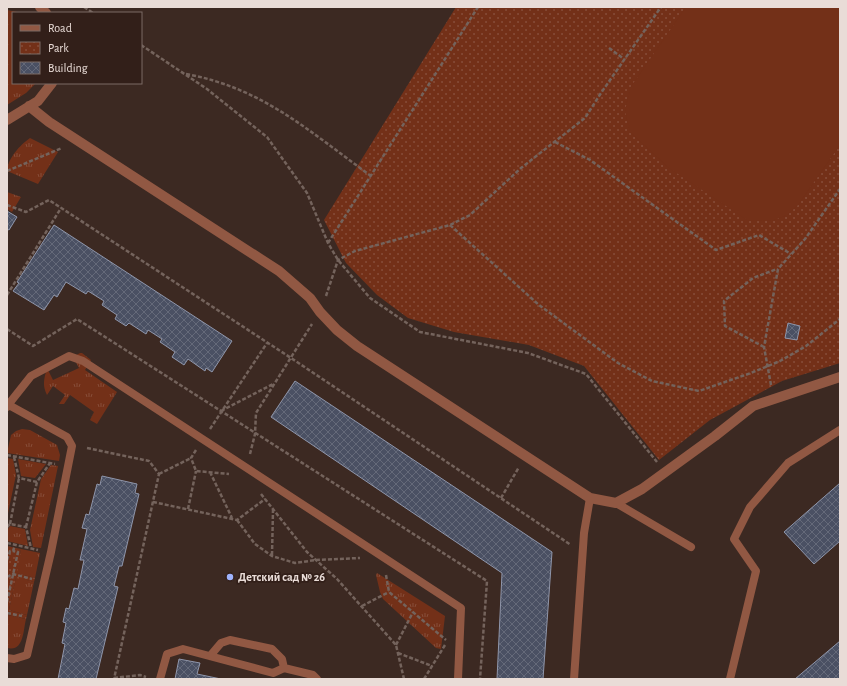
<svg xmlns="http://www.w3.org/2000/svg" width="847" height="686" viewBox="0 0 847 686" font-family="'Alegreya Sans',sans-serif">
<defs>
<pattern id="grass-tufts" width="24" height="20" patternUnits="userSpaceOnUse"><rect width="24" height="20" fill="#733018"/><path d="M3 7l-1-3M5 7V3M7 7l1-3M15 17l-1-3M17 17v-4M19 17l1-3" fill="none" stroke="#874d39"/></pattern>
<pattern id="park-dots" width="8" height="8" patternUnits="userSpaceOnUse"><rect width="8" height="8" fill="#733018"/><path d="M2 2h.1M6 6h.1" fill="none" stroke="#874d39" stroke-width="1.8" stroke-linecap="round"/></pattern>
<pattern id="building-cross-hatch" width="8" height="8" patternUnits="userSpaceOnUse"><rect width="8" height="8" fill="#4a5063"/><path d="M0 0l8 8M0 8l8-8" fill="none" stroke="#646979"/></pattern>
</defs>
<rect width="100%" height="100%" fill="#3c2922"/>
<!-- grass -->
<path fill="url(#grass-tufts)" d="M 7,10 L 22,13 L 13,13 L 13,83 L 36,83 L 26,93 L 7,105 Z
M 30,138 L 58,152 L 38,184 L 7,171 C 8,158 20,145 30,138 Z
M 7,192 L 21,197 L 12,212 L 7,209 Z
M 80,353 L 82,353 L 91,360 L 85,370 L 117,392 L 97,424 L 90,420 L 94,412 L 70,395 L 64,404 L 59,404 L 65,395 L 53,386 L 47,395 C 42,385 44,379 47,368 L 53,380 L 79,368 L 73,357 Z
M 22,429 L 30,430 L 57,445 L 60,455 L 59,461 L 7,453 L 11,435 L 16,431 Z
M 7,458 L 13,459 L 16,475 L 7,518 Z
M 18,459 L 46,464 L 35,478 L 21,476 Z
M 51,465 L 58,466 L 41,548 L 33,547 L 30,530 L 41,479 Z
M 10,526 L 25,529 L 28,546 L 7,541 L 7,530 Z
M 21,549 L 40,553 L 35,578 L 16,573 Z
M 377,573 L 445,616 L 441,649 L 436,648 L 383,599 L 380,592 L 376,575 Z
M 16,577 L 34,582 L 27,615 L 9,610 Z
M 8,615 L 26,619 C 23,631 24,652 7,648 Z"/>
<!-- park -->
<path fill="url(#park-dots)" d="M 456,7 L 840,7 L 840,363 L 782,381 L 710,420 L 659,460 L 584,366 L 529,345 L 454,332 L 408,318 L 377,295 L 346,263 L 324,220 Z
M 7,546 L 21,549 L 17,573 L 35,578 L 34,582 L 16,578 L 9,610 L 27,615 L 26,619 L 8,615 L 7,619 Z"/>
<!-- garden -->
<path fill="#733018" d="M 686,7 L 840,7 L 840,145 L 798,205 L 787,215 L 772,221 L 747,220 L 669,168 L 630,132 L 625,111 L 630,88 Z"/>
<!-- building -->
<path fill="url(#building-cross-hatch)" stroke="#8f96ab" d="M 7,211 L 17,217 L 9,230 L 7,229 Z
M 54,225 L 232,341 L 212,372 L 206,368 L 205,371 L 188,359 L 184,365 L 172,357 L 175,352 L 160,342 L 162,339 L 148,330 L 146,334 L 129,323 L 126,326 L 115,319 L 117,315 L 102,305 L 104,301 L 88,291 L 86,294 L 66,282 L 57,297 L 54,295 L 44,310 L 13,291 L 19,283 L 17,282 Z
M 788,323 L 800,326 L 797,340 L 785,338 Z
M 295,381 L 552,552 L 543,679 L 497,679 L 502,573 L 271,417 Z
M 102,476 L 137,484 L 135,493 L 139,494 L 122,566 L 119,566 L 114,586 L 118,587 L 96,679 L 58,679 L 65,644 L 62,643 L 66,623 L 63,622 L 66,608 L 69,609 L 74,588 L 78,589 L 84,560 L 80,560 L 87,529 L 82,528 L 86,514 L 89,515 L 97,484 L 100,485 Z
M 840,483 L 840,541 L 814,564 L 784,532 Z
M 840,641 L 840,679 L 795,679 Z
M 179,659 L 200,663 L 197,674 L 221,679 L 175,679 Z"/>
<g fill="none" stroke-linecap="round" stroke-linejoin="round">
<!-- path -->
<path stroke="#74635c" stroke-width="2.5" stroke-dasharray="4 2" stroke-linecap="butt" d="M 84,7 L 93,13
M 141,45 L 207,89 L 267,137 L 307,193 L 328,243 L 338,260 L 370,298 L 420,332 L 528,353 L 586,374 L 657,462
M 609,48 L 624,59
M 186,74 C 263,88 310,132 371,176
M 555,142 L 590,160 L 716,250 L 759,235 L 791,254
M 7,171 L 62,148
M 7,205 L 26,212 L 49,200 L 291,358 L 571,545
M 450,225 L 539,305 L 618,363 L 652,381 L 699,391 L 751,373 L 780,361 L 806,346 L 840,319
M 328,243 L 478,7
M 7,295 L 61,208
M 326,296 L 338,260 L 355,251 L 450,225 L 470,215 L 521,168 L 585,118 L 601,93 L 661,7
M 7,329 L 33,346 L 77,319 L 487,581 L 480,679
M 764,347 L 725,326 L 724,301 L 753,278 L 777,269
M 771,385 L 764,347 L 778,269 L 805,239 L 840,189
M 221,411 L 273,384
M 210,429 L 267,343
M 87,448 L 149,461 L 159,474 L 114,679
M 196,450 L 191,458 L 196,471 L 229,474
M 250,454 L 255,434 L 256,413 L 312,324
M 7,455 L 55,464
M 14,457 L 19,478 L 37,482 L 50,463
M 210,472 L 232,518
M 159,474 L 191,458
M 261,494 L 307,552 L 337,579 L 396,645 L 404,679
M 501,498 L 519,467
M 153,502 L 237,520 L 265,499
M 188,509 L 196,471
M 237,520 L 255,544 L 272,556 L 295,563 L 316,560 L 360,558
M 10,524 L 19,478
M 7,527 L 10,524 L 26,527 L 31,548
M 26,527 L 37,482
M 7,543 L 38,550
M 272,555 L 273,510
M 7,560 L 10,551 L 13,551 L 15,545
M 386,575 L 389,592 L 446,640
M 7,577 L 13,574 L 32,579
M 7,602 L 18,552 L 13,551
M 362,606 L 389,592
M 7,613 L 22,616
M 396,645 L 413,612
M 398,653 L 432,666
M 114,678 L 140,675 L 146,677
M 424,679 L 445,645"/>
<!-- service -->
<path stroke="#915843" stroke-width="8" d="M 7,404 L 67,437 L 72,446 L 51,552 L 27,655 L 14,659 L 7,658
M 7,407 L 8,405 L 31,376 L 69,356 L 83,361 L 461,608 L 458,679
M 616,503 L 691,547
M 210,656 L 221,643 L 230,640 L 272,649 L 282,659 L 284,668
M 160,679 L 167,654 L 183,649 L 273,673 L 284,668 L 313,675 L 317,679
M 574,679 L 584,533 L 590,498
M 730,679 L 756,571 L 734,539 L 750,507 L 788,463 L 840,430"/>
<!-- minor -->
<path stroke="#915843" stroke-width="10" d="M 40,7 L 46,13
M 29,106 L 49,122 L 279,271 L 310,298 L 320,312 L 337,330 L 357,346 L 590,498 L 616,503 L 642,489 L 715,436 L 753,406 L 840,377
M 7,120 L 38,101 L 52,83"/>
</g>
<!-- markers -->
<circle fill="#9fb3fd" stroke="#321f19" stroke-width="1.5" cx="230" cy="577" r="4"/>
<g text-anchor="middle" stroke-width="3.5" stroke-linejoin="round" paint-order="stroke">
<!-- poi labels -->
<g font-size="12" font-weight="bold" fill="#e9dcd7" stroke="#321f19" text-anchor="start">
<text x="238" y="581">Детский сад № 26</text>
</g>
</g>
<!-- border -->
<rect width="847" height="686" fill="none" stroke="#e9dcd7" stroke-width="16"/>
<!-- legend -->
<rect x="12" y="12" width="130" height="72" fill="#321f19" stroke="#7b6b65"/>
<rect x="20" y="25" width="20" height="6" fill="#915843" stroke="#7b6b65"/>
<text x="48" y="32" font-size="12" fill="#e9dcd7">Road</text>
<rect x="20" y="42" width="20" height="12" fill="url(#park-dots)" stroke="#7b6b65"/>
<text x="48" y="52" font-size="12" fill="#e9dcd7">Park</text>
<rect x="20" y="62" width="20" height="12" fill="url(#building-cross-hatch)" stroke="#7b6b65"/>
<text x="48" y="72" font-size="12" fill="#e9dcd7">Building</text>
</svg>
